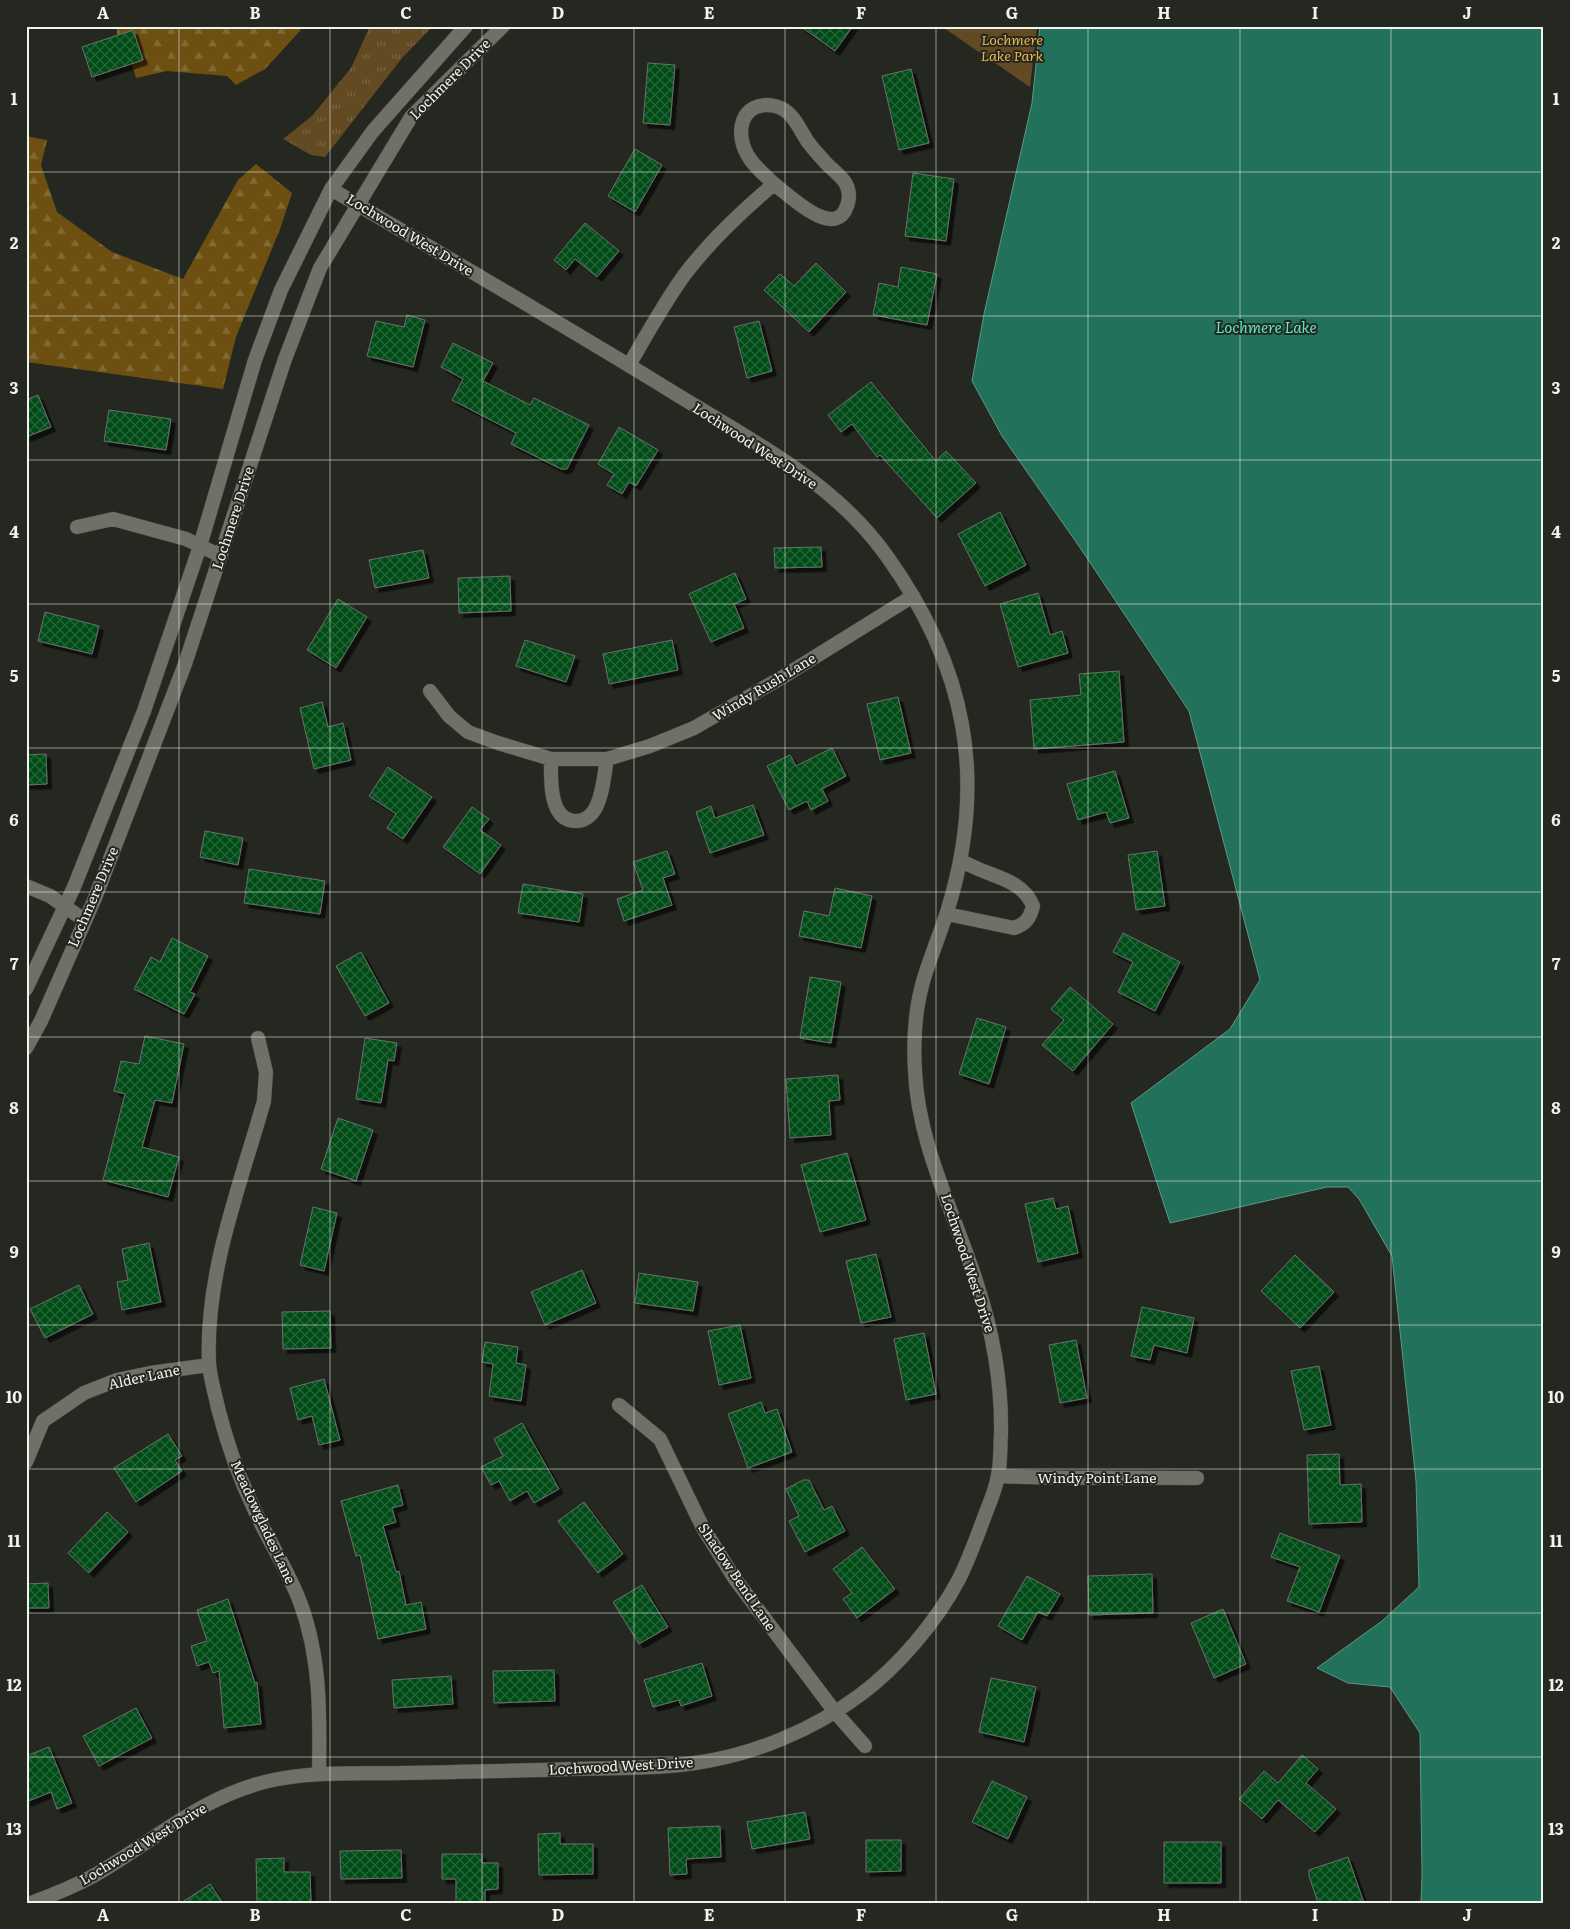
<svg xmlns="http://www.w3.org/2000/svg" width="1570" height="1929" viewBox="0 0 1570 1929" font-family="Literata,serif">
<defs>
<pattern id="grass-tufts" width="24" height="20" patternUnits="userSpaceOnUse" patternTransform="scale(1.25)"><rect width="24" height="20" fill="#624b22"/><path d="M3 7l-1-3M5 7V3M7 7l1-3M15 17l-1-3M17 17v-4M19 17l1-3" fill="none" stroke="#796542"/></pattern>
<pattern id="forest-firs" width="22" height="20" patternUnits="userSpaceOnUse" patternTransform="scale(1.25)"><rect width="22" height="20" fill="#6c4f11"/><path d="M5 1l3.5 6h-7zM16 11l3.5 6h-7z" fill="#816934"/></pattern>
<pattern id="building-cross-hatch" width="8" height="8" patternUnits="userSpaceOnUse" patternTransform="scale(1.25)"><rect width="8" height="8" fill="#004c19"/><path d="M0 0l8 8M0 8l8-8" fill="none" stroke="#26663b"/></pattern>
<filter id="shadow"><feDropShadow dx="4.5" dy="4.5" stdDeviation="0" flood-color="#0009"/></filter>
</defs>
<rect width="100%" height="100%" fill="#252820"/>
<!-- grass -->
<path fill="url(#grass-tufts)" d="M 370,26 L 433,26 L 402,58 L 325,157 L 311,155 L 283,139 L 312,116 L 351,68 Z"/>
<!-- forest -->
<path fill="url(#forest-firs)" d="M 117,26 L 301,26 L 300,31 L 265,69 L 236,85 L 227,76 L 167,71 L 136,78 L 132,64 L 143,60 L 133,31 L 117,35 Z
M 26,136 L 47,140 L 41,165 L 57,212 L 112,252 L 183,279 L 238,180 L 256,164 L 292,193 L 280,229 L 236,337 L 223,389 L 26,362 Z"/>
<!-- park -->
<path fill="#624b22" d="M 941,26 L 1037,26 L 1030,87 Z"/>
<!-- water -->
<path fill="#21715b" stroke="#5f9887" d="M 1040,26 L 1544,26 L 1544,1903 L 1421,1903 L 1422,1874 L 1420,1733 L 1390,1687 L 1348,1683 L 1317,1668 L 1382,1621 L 1419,1587 L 1416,1481 L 1392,1256 L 1359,1199 L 1348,1187 L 1327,1187 L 1170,1223 L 1131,1103 L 1230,1029 L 1260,980 L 1189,711 L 1081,549 L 1002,436 L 972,381 L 984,314 L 1032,103 Z"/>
<!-- building -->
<path fill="url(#building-cross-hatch)" stroke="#69716a" filter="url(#shadow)" d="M 800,26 L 853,26 L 835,51 Z
M 133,30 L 143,60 L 92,77 L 82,47 Z
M 648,63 L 675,65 L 670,125 L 643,123 Z
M 911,69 L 929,143 L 899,150 L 882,76 Z
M 635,149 L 662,165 L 635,212 L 608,196 Z
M 913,173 L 954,179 L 946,241 L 905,236 Z
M 585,223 L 619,251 L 597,277 L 575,259 L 566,270 L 554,260 Z
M 816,263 L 846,292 L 809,332 L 764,290 L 780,274 L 794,286 Z
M 901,267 L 937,274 L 927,325 L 873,315 L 879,283 L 898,287 Z
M 407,315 L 425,320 L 413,367 L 367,356 L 376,321 L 404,327 Z
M 759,321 L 772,371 L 747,378 L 734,327 Z
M 453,343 L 493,363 L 483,381 L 530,405 L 534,398 L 589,425 L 567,469 L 561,469 L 511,444 L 516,433 L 452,400 L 463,379 L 441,367 Z
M 871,382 L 936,461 L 946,451 L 976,483 L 937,518 L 880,455 L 877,457 L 852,424 L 841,432 L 828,415 Z
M 38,395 L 51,427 L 26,437 L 26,400 Z
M 109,410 L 171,419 L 166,450 L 104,441 Z
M 619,427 L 658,450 L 636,486 L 629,482 L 622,494 L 607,485 L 614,474 L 598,464 Z
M 1000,512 L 1026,565 L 985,586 L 958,534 Z
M 821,547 L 822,567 L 775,568 L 774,548 Z
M 423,550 L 429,578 L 375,588 L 369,560 Z
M 735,573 L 746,599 L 734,604 L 744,628 L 711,642 L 689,594 Z
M 510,576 L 511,611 L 459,613 L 458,578 Z
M 1038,593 L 1050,635 L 1062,631 L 1068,653 L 1018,667 L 1000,604 Z
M 338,599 L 367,617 L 336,668 L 307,650 Z
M 45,612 L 99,626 L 92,654 L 38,641 Z
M 525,640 L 575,656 L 566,682 L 516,666 Z
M 672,640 L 678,670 L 609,684 L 603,654 Z
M 1119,671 L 1124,742 L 1034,749 L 1030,700 L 1081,695 L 1079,674 Z
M 898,697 L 911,753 L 880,760 L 867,704 Z
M 322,702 L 328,727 L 343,723 L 351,760 L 314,769 L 300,708 Z
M 832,748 L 846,776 L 822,789 L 828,801 L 811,810 L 807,801 L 789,810 L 767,766 L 790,755 L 796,766 Z
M 46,754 L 47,784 L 26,785 L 26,755 Z
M 388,767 L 432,797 L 403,839 L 387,828 L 396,814 L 369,796 Z
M 1115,771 L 1129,818 L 1110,823 L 1106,812 L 1078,820 L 1067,784 Z
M 753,805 L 764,835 L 710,853 L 696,812 L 711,806 L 715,818 Z
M 472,807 L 489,819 L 480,830 L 501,845 L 480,874 L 443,847 Z
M 205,831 L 243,838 L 238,865 L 200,857 Z
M 667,851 L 675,874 L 663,878 L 672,905 L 624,921 L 617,899 L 643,890 L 633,862 Z
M 1157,851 L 1165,906 L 1136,910 L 1128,855 Z
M 249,869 L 325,881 L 320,914 L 244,903 Z
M 523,884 L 583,894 L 579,922 L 518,913 Z
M 835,888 L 872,896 L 861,948 L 799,936 L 804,911 L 829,916 Z
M 1123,933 L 1180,962 L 1155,1011 L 1118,992 L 1133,962 L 1113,952 Z
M 172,938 L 208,956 L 190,992 L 195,994 L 184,1014 L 134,989 L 151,957 L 160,962 Z
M 361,952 L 389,1003 L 365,1016 L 336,966 Z
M 810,977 L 841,982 L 831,1043 L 800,1038 Z
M 1070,987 L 1113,1024 L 1073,1071 L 1042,1045 L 1064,1020 L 1051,1009 Z
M 977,1018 L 1006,1027 L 989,1084 L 959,1074 Z
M 145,1036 L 184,1044 L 172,1103 L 155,1100 L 142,1147 L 179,1157 L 168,1197 L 103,1180 L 125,1094 L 114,1091 L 121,1061 L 139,1064 Z
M 365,1038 L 397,1043 L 394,1061 L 388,1060 L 381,1103 L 356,1099 Z
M 838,1075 L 840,1100 L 829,1101 L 831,1135 L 790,1138 L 786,1079 Z
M 338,1118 L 373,1130 L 356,1181 L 321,1169 Z
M 847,1153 L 866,1220 L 820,1232 L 801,1165 Z
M 1053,1198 L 1056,1209 L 1068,1206 L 1078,1253 L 1038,1262 L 1025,1204 Z
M 313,1207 L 337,1213 L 324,1271 L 300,1265 Z
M 149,1243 L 161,1302 L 122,1310 L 117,1282 L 128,1280 L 122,1249 Z
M 876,1254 L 891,1317 L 861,1323 L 846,1261 Z
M 1295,1255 L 1334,1292 L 1300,1328 L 1261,1291 Z
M 582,1270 L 596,1303 L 545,1325 L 531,1292 Z
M 639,1273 L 698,1282 L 693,1311 L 635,1303 Z
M 79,1285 L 93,1314 L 45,1338 L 30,1309 Z
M 1142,1307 L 1194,1318 L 1187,1353 L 1154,1345 L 1150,1360 L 1131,1356 Z
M 330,1311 L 331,1348 L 283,1349 L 282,1312 Z
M 740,1325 L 751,1378 L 719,1385 L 708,1331 Z
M 924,1333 L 936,1394 L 906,1400 L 894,1339 Z
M 1076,1340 L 1087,1398 L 1060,1403 L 1049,1345 Z
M 485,1342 L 518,1347 L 516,1363 L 526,1365 L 521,1401 L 489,1396 L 493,1364 L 482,1362 Z
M 1319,1366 L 1331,1425 L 1304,1430 L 1291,1371 Z
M 324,1379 L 340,1440 L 319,1445 L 312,1416 L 298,1420 L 290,1388 Z
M 761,1402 L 765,1413 L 777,1409 L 792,1452 L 748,1468 L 728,1414 Z
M 522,1423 L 559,1489 L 534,1503 L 527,1491 L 510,1501 L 499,1481 L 491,1485 L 481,1467 L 503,1456 L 494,1439 Z
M 168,1434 L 182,1456 L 175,1460 L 182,1471 L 136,1502 L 114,1468 Z
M 1339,1454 L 1340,1485 L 1361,1484 L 1362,1522 L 1309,1524 L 1307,1455 Z
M 803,1480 L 809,1480 L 824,1510 L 832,1506 L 845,1531 L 805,1552 L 789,1521 L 799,1516 L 786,1489 Z
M 398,1485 L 403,1505 L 392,1508 L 396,1522 L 383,1526 L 396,1572 L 399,1571 L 406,1605 L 421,1602 L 426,1629 L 378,1639 L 360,1555 L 356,1556 L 341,1501 Z
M 584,1502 L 623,1554 L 598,1573 L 558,1521 Z
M 107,1512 L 128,1532 L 89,1573 L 68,1553 Z
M 1280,1533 L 1340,1556 L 1319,1612 L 1287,1601 L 1300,1567 L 1271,1557 Z
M 862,1547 L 895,1589 L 857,1618 L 843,1599 L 852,1593 L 833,1569 Z
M 1152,1574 L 1153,1613 L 1089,1615 L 1088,1576 Z
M 1027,1576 L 1060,1594 L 1047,1616 L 1038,1612 L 1022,1640 L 998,1626 Z
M 48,1583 L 49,1608 L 26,1608 L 26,1584 Z
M 642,1585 L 668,1627 L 639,1644 L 613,1602 Z
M 228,1599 L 255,1683 L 257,1682 L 261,1724 L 224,1728 L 219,1671 L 213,1673 L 209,1662 L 197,1666 L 191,1646 L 207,1641 L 197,1610 Z
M 1223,1609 L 1246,1664 L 1214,1678 L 1191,1623 Z
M 702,1663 L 712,1696 L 681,1706 L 679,1700 L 653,1707 L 644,1680 Z
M 554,1670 L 555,1701 L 494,1703 L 493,1671 Z
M 451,1676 L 453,1704 L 394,1708 L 392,1680 Z
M 991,1678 L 1036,1687 L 1024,1742 L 979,1732 Z
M 136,1708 L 152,1738 L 99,1766 L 83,1736 Z
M 49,1747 L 72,1803 L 57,1809 L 51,1792 L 26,1802 L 26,1756 Z
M 1302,1755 L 1318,1769 L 1306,1783 L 1336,1809 L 1315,1832 L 1278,1800 L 1262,1819 L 1239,1799 L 1264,1771 L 1278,1783 Z
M 992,1781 L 1027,1797 L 1008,1839 L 972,1822 Z
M 805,1812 L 810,1839 L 752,1849 L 747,1822 Z
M 720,1826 L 721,1857 L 686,1859 L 687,1874 L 670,1875 L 668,1828 Z
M 560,1833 L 560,1844 L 593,1844 L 593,1874 L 539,1875 L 538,1834 Z
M 866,1840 L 901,1840 L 901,1871 L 866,1872 Z
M 1164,1842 L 1221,1842 L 1221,1883 L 1164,1883 Z
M 401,1850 L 402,1878 L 341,1879 L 340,1851 Z
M 442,1854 L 482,1854 L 482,1863 L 498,1863 L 498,1889 L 485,1890 L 485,1903 L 456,1903 L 456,1879 L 442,1879 Z
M 1348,1857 L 1364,1903 L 1318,1903 L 1309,1876 L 1309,1870 Z
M 284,1858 L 284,1872 L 310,1872 L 311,1903 L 257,1903 L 256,1859 Z
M 210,1884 L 223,1903 L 181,1903 Z"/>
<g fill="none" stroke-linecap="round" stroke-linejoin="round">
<!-- minor casing -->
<g stroke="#40433c" stroke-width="15">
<path id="minor" d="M 629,365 C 647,334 664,303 685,274 C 711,240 742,211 774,184 C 789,195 835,241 847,206 C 850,198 849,190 846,184 C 842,176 831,169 825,162 C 819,155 813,149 808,142 C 799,129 793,110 775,106 C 740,99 733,135 750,159 C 756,168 766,176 774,184
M 77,527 L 113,519 L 186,539 L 221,556
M 430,691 L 449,716 L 468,732 L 498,743 L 551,759 L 607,759 L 650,746 L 694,728 L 781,678 L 913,596
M 551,759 C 551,777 548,821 576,821 C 584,821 591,816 595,809 C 603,795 604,775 607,759
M 26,886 L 50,896 L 84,920
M 947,914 L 1014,928 C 1026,924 1030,918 1033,906 C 1021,876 985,877 961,860
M 258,1038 L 266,1072 L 264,1101 C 240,1186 205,1274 209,1363 C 210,1378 215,1393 218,1408 C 227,1443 239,1478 255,1511 C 269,1542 288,1570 300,1602 C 321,1658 320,1716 319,1774
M 619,1405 L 660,1439 L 703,1528 L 735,1579 L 835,1712 L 865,1746
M 26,1462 L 43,1421 L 84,1393 L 117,1380 L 150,1373 L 209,1365
M 998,1476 C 1064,1479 1130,1477 1197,1478
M 31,1903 C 53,1895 75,1886 95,1875 C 157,1839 205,1793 278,1779 C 319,1771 362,1774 403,1773 C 459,1772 514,1771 570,1769 C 611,1768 654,1769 695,1763 C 753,1755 813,1730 860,1695 C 898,1667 937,1621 959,1579 C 969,1559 977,1537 985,1515 C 990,1502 996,1489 998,1475 C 1001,1462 1000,1447 1001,1434 C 1002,1382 993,1333 977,1284 C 955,1214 918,1145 915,1071 C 913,1039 915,1006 925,975 C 932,953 941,931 948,909 C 988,778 966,666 886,555 C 832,479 743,436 666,388 C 555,320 443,255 331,189"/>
</g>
<!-- tertiary casing -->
<g stroke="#40433c" stroke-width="15">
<path id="tertiary" d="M 26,989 L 74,887 L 144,711 L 200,546 L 255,360 L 281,290 L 331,189 L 373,131 L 466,26
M 26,1048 L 41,1021 L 95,898 L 185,664 L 285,359 L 320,268 L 411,117 L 503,26"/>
</g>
<!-- minor -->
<use href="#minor" stroke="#6d7168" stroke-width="14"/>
<!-- tertiary -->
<use href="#tertiary" stroke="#6d7168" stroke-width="14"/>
</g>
<!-- grid -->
<path fill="none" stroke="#f1f3ed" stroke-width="1" stroke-opacity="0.55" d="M 179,26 L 179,1903M 330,26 L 330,1903M 482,26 L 482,1903M 634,26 L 634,1903M 785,26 L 785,1903M 936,26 L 936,1903M 1088,26 L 1088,1903M 1240,26 L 1240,1903M 1391,26 L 1391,1903M 26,172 L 1544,172M 26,316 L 1544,316M 26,460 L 1544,460M 26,604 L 1544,604M 26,748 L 1544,748M 26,892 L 1544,892M 26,1037 L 1544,1037M 26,1181 L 1544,1181M 26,1325 L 1544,1325M 26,1469 L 1544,1469M 26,1613 L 1544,1613M 26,1757 L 1544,1757"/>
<g text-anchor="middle" stroke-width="4" stroke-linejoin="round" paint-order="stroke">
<!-- park labels -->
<g font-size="14" font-style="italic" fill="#ecb54c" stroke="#252820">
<text x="1012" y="45">Lochmere<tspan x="1012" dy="16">Lake Park</tspan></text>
</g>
<!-- street labels -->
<g font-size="14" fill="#f1f3ed" stroke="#252820">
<text transform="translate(450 79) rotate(-45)" y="5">Lochmere Drive</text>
<text transform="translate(410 235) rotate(31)" y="5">Lochwood West Drive</text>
<text transform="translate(755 446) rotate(33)" y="5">Lochwood West Drive</text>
<text transform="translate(233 518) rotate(-72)" y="5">Lochmere Drive</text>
<text transform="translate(764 687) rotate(-31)" y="5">Windy Rush Lane</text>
<text transform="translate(93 897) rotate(-67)" y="5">Lochmere Drive</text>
<text transform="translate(968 1263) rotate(72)" y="5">Lochwood West Drive</text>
<text transform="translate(144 1377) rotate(-12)" y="5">Alder Lane</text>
<text x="1097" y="1483">Windy Point Lane</text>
<text transform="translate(263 1522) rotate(65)" y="5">Meadowglades Lane</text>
<text transform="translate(737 1577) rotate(56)" y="5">Shadow Bend Lane</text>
<text transform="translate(621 1766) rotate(-3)" y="5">Lochwood West Drive</text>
<text transform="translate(143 1844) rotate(-31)" y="5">Lochwood West Drive</text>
</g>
<!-- water labels -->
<g font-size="15" font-style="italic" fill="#5ceac1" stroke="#252820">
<text x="1266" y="333">Lochmere Lake</text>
</g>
</g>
<!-- border -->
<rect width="1570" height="1929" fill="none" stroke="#252820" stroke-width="55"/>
<rect x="28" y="28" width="1514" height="1874" fill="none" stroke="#f1f3ed" stroke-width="2"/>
<g font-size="16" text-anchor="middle" font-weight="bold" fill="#f1f3ed">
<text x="103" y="19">A</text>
<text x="255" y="19">B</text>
<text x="406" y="19">C</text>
<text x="558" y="19">D</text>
<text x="709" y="19">E</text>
<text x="861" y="19">F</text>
<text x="1012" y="19">G</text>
<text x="1164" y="19">H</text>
<text x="1315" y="19">I</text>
<text x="1467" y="19">J</text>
<text x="14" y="105">1</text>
<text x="1556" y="105">1</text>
<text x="14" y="249">2</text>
<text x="1556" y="249">2</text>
<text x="14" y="394">3</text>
<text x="1556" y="394">3</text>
<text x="14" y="538">4</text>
<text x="1556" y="538">4</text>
<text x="14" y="682">5</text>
<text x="1556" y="682">5</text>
<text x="14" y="826">6</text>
<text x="1556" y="826">6</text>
<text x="14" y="970">7</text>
<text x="1556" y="970">7</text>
<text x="14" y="1114">8</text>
<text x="1556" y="1114">8</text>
<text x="14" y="1258">9</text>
<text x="1556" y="1258">9</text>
<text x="14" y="1403">10</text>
<text x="1556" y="1403">10</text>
<text x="14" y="1547">11</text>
<text x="1556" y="1547">11</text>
<text x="14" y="1691">12</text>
<text x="1556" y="1691">12</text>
<text x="14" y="1835">13</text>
<text x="1556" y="1835">13</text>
<text x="103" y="1921">A</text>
<text x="255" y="1921">B</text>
<text x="406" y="1921">C</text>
<text x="558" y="1921">D</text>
<text x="709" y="1921">E</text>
<text x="861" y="1921">F</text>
<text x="1012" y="1921">G</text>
<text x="1164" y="1921">H</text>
<text x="1315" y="1921">I</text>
<text x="1467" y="1921">J</text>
</g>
</svg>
